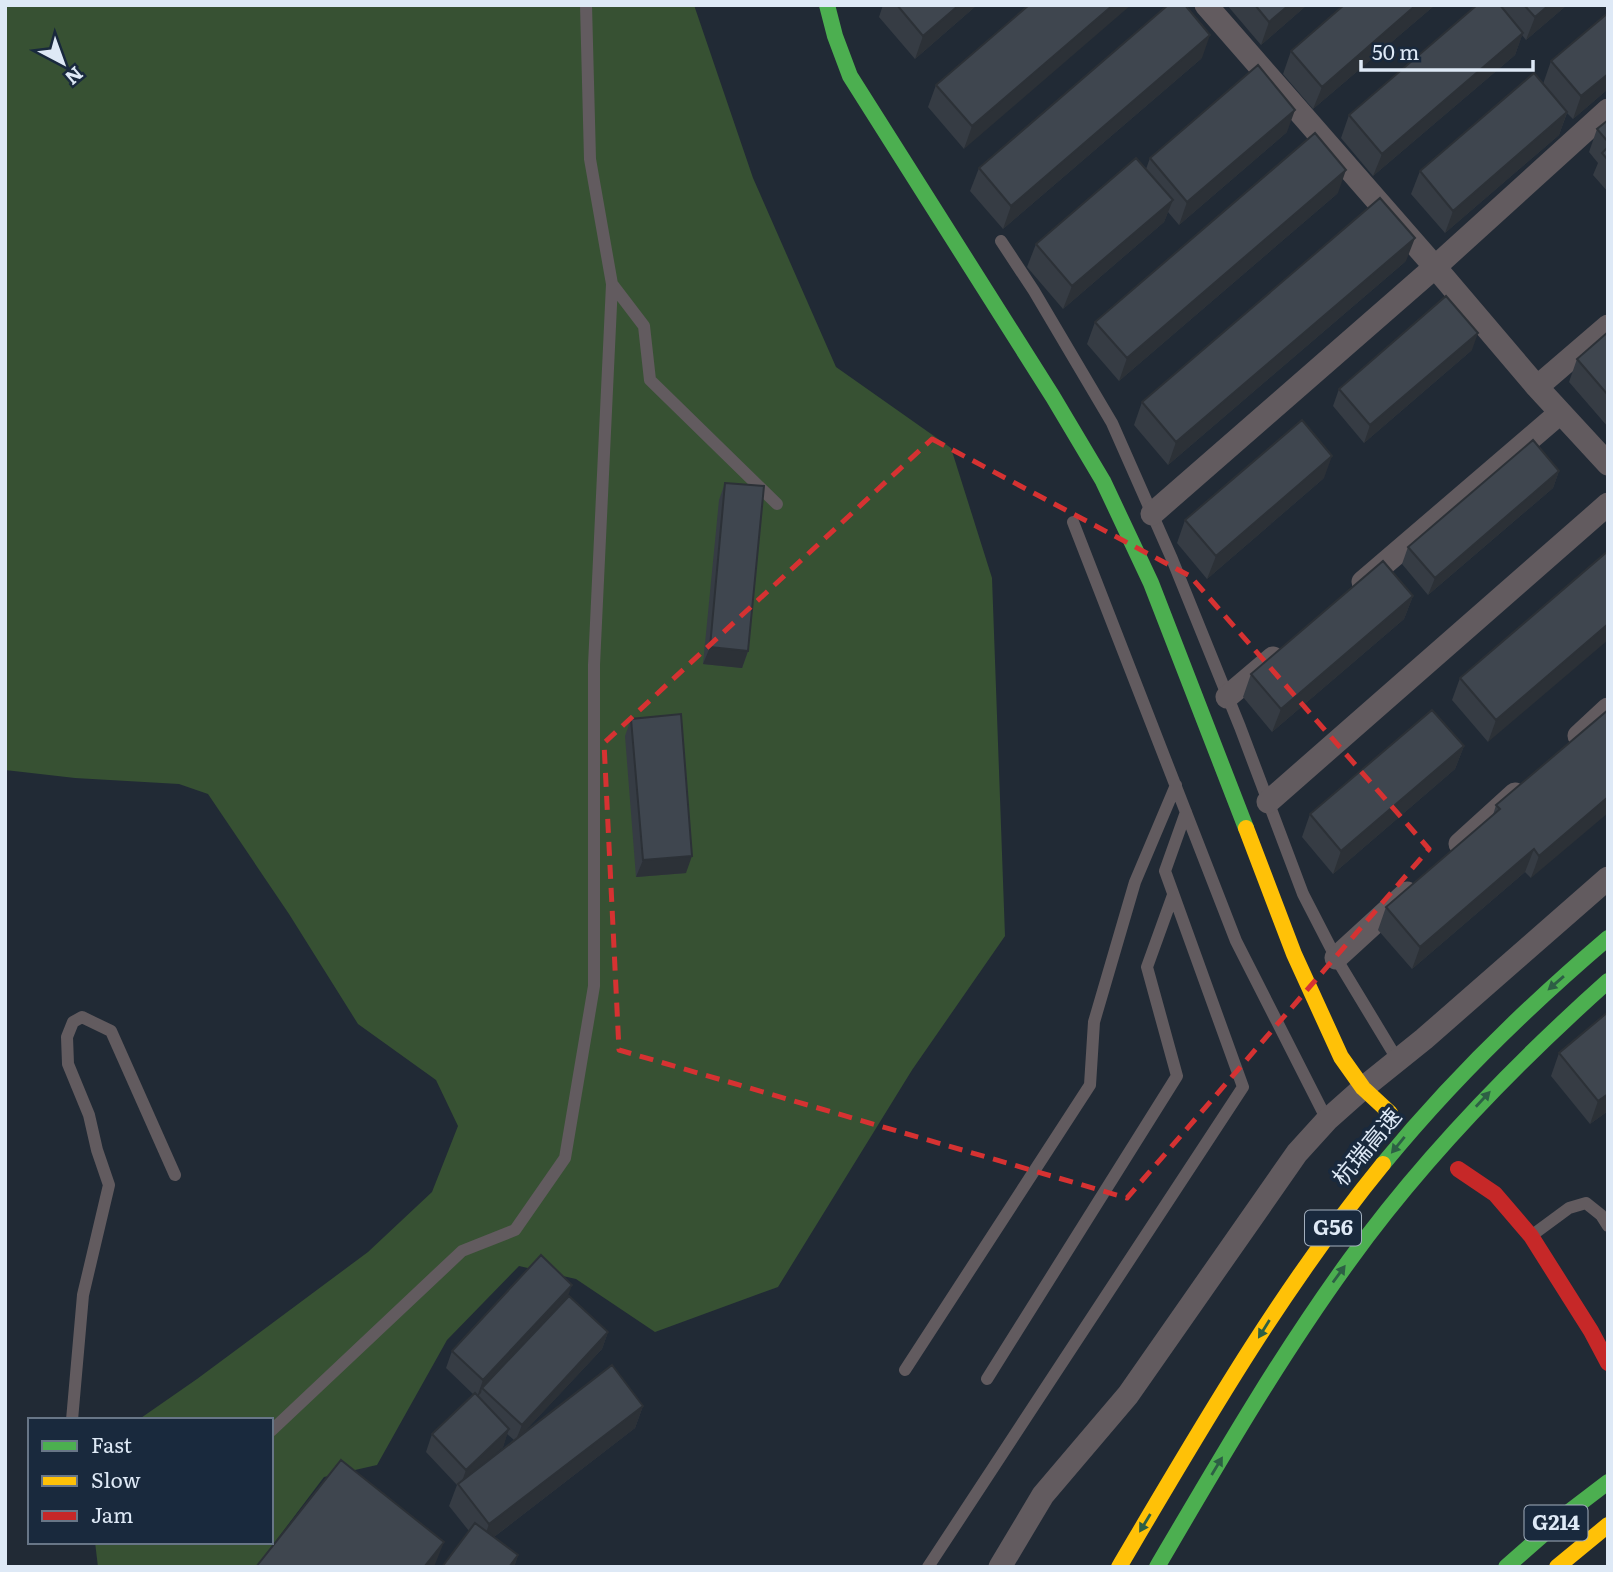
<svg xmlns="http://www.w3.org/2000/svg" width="1613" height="1572" viewBox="0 0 1613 1572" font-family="Literata,'Noto Sans SC',serif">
<rect width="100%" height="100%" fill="#212a35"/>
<!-- forest -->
<path fill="#375133" d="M 5,5 L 694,5 L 753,178 L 836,367 L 951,448 L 992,578 L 1005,936 L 912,1070 L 778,1287 L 655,1332 L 576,1279 L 519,1266 L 447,1340 L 377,1465 L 324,1477 L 256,1567 L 98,1567 L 95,1542 L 271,1542 L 271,1420 L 138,1420 L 197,1379 L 368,1252 L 432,1192 L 458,1126 L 436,1080 L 358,1024 L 289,914 L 208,794 L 179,784 L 75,778 L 5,770 Z"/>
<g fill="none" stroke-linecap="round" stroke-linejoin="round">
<!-- lane -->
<path stroke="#625b5f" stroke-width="12" d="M 1001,241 L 1034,291 L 1112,423 L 1172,559 L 1240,727 L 1303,894 L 1336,958 L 1397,1059
M 612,284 L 644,326 L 650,380 L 777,504
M 1073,522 L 1236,941 L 1327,1120
M 1531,1236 L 1569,1208 L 1586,1203 L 1601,1215 L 1608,1226
M 905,1370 L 1090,1085 L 1094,1022 L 1135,882 L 1176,785
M 987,1379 L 1177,1076 L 1147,967 L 1173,895
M 72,1420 L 83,1295 L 109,1185 L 97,1150 L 89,1115 L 68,1064 L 67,1037 L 73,1022 L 82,1017 L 111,1031 L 175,1175
M 271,1431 L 462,1251 L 515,1230 L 565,1158 L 594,986 L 594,665 L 612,284 L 590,159 L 586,5
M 928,1567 L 1243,1087 L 1165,871 L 1186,812"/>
<!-- street -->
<path stroke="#625b5f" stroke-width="23" d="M 1206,5 L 1435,267 L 1537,387 L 1608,464
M 1537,387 L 1608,326
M 1152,514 L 1435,267 L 1608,110
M 1363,582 L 1560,413
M 1227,697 L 1273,658
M 1579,736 L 1608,709
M 1268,802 L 1608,504
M 1460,844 L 1515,794
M 1336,958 L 1407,893
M 1000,1567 L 1043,1495 L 1128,1395 L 1297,1153 L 1327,1120 L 1363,1088 L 1424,1039 L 1608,878"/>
<!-- fast -->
<path stroke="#4caf50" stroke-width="16" d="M 827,5 L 835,36 L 850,76 L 1053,397 L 1103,481 L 1151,583 L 1246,828
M 1383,1164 C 1451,1081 1527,1007 1608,938
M 1157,1567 C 1218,1463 1278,1359 1349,1261 C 1424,1157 1513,1066 1608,981
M 1506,1567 L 1570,1511 L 1608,1482"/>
<!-- slow -->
<path stroke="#ffc107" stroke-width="16" d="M 1246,828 L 1294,954 L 1341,1057 L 1363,1088 L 1390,1113
M 1119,1567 C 1201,1428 1281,1289 1383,1164
M 1557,1567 L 1608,1525"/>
<!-- jam -->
<path stroke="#c62828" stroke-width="16" d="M 1458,1169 L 1495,1194 L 1531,1236 L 1591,1331 L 1608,1363"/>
</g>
<!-- wall -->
<path fill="#363c44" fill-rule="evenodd" d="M 883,5 L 977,5 L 915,59 L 879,17 Z
M 1029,5 L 964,149 L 928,107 L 936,85 Z
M 1227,5 L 1307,5 L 1261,45 Z
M 1435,5 L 1313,109 L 1283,74 L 1291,51 Z
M 1477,5 L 1567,5 L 1526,40 L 1522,35 L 1515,55 L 1373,176 L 1341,138 L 1349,115 Z
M 1202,58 L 1003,229 L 970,191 L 979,168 Z
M 1551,61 L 1608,89 L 1573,119 L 1567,113 L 1559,135 L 1445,233 L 1411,194 L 1420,171 L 1543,84 Z
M 1608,120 L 1608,192 L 1593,175 L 1598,163 L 1589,152 L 1597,129 Z
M 1287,132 L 1179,225 L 1168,212 L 1164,222 L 1063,309 L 1027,267 L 1036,244 L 1146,169 L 1150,158 Z
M 1338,193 L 1119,381 L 1087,344 L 1095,322 Z
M 1406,261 L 1168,465 L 1134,425 L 1142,402 Z
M 1608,332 L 1608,427 L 1569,382 L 1577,359 Z
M 1472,350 L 1364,443 L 1333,406 L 1339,389 Z
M 1559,471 L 1553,488 L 1428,595 L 1402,564 L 1408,547 Z
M 1324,478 L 1207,579 L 1177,543 L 1185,520 Z
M 725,483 L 748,651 L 742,668 L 703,664 L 719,500 Z
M 1608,551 L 1488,742 L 1452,700 L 1460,678 Z
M 1413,596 L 1404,619 L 1272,732 L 1243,697 L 1251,674 Z
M 1608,710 L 1531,878 L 1525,872 L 1412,969 L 1378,930 L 1386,907 L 1493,815 L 1496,805 Z
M 631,719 L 686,873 L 636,877 L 625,736 Z
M 1464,746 L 1455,769 L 1333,874 L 1302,837 L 1310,814 Z
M 1559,1053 L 1608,1111 L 1590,1124 L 1551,1076 Z
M 568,1296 L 608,1332 L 602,1349 L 524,1432 L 643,1406 L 635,1428 L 494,1537 L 518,1555 L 514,1567 L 442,1567 L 469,1531 L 449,1506 L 457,1485 L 426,1452 L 432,1434 L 474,1395 L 446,1368 L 452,1351 ZM 507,1434 L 514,1440 L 491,1458 L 503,1447 Z"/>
<!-- shaded-wall -->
<path fill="#2c3137" d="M 959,5 L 977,5 L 915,59 L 923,36 Z
M 1113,5 L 1131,5 L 964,149 L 972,126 Z
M 1289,5 L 1307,5 L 1261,45 L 1269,22 Z
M 1416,5 L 1435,5 L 1313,109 L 1322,87 Z
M 1549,5 L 1567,5 L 1526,40 L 1535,17 Z
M 1523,33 L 1515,55 L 1373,176 L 1382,154 Z
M 1210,35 L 1202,58 L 1003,229 L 1011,206 Z
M 1608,74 L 1608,89 L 1573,119 L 1581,96 Z
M 1295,110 L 1287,132 L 1179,225 L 1187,202 Z
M 1567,112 L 1559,135 L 1445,233 L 1453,211 Z
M 1346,170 L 1338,193 L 1119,381 L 1127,358 Z
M 1173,200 L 1164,222 L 1063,309 L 1072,286 Z
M 1415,238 L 1406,261 L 1168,465 L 1176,442 Z
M 1478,333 L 1472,350 L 1364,443 L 1370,425 Z
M 1332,456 L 1324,478 L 1207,579 L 1216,556 Z
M 1559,471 L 1553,488 L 1428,595 L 1435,578 Z
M 1413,596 L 1404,619 L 1272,732 L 1281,709 Z
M 1608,624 L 1608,640 L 1488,742 L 1496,720 Z
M 710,647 L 748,651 L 742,668 L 703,664 Z
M 1464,746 L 1455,769 L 1333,874 L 1341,851 Z
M 1608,797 L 1608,813 L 1531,878 L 1539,856 Z
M 1534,849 L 1525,872 L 1412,969 L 1420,947 Z
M 692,856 L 686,873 L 636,877 L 643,860 Z
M 1608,1094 L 1608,1111 L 1590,1124 L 1598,1101 Z
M 572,1285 L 566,1302 L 482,1388 L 481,1393 L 477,1397 L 483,1380 Z
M 608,1332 L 602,1349 L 515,1442 L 522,1425 Z
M 643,1406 L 635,1428 L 481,1547 L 489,1524 Z
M 509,1429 L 503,1447 L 460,1487 L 466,1470 Z
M 444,1542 L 434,1567 L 424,1567 Z
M 518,1555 L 514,1567 L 509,1567 Z"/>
<!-- building -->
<path fill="#3f464f" stroke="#2c3137" stroke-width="2" d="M 897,5 L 959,5 L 923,36 Z
M 1029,5 L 1113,5 L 972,126 L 936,85 Z
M 1168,5 L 1185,5 L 1210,35 L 1011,206 L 979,168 Z
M 1255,5 L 1289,5 L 1269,22 Z
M 1344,5 L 1416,5 L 1322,87 L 1291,51 Z
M 1477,5 L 1500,5 L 1523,33 L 1382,154 L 1349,115 Z
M 1524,5 L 1549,5 L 1535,17 Z
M 1608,13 L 1608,74 L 1581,96 L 1551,61 Z
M 1258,65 L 1295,110 L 1187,202 L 1150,158 Z
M 1534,73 L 1567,112 L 1453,211 L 1420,171 Z
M 1608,120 L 1608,142 L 1597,129 Z
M 1315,133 L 1346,170 L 1127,358 L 1095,322 Z
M 1608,147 L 1608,160 L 1602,153 Z
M 1136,158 L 1173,200 L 1072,286 L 1036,244 Z
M 1380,198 L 1415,238 L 1176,442 L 1142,402 Z
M 1446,296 L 1478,333 L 1370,425 L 1339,389 Z
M 1608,332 L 1608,395 L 1577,359 Z
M 1302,420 L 1332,456 L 1216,556 L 1185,520 Z
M 1533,440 L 1559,471 L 1435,578 L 1408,547 Z
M 725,483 L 764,486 L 748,651 L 710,647 Z
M 1608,551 L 1608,624 L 1496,720 L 1460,678 Z
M 1383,561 L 1413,596 L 1281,709 L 1251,674 Z
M 1432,710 L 1464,746 L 1341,851 L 1310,814 Z
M 1608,710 L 1608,797 L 1539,856 L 1534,849 L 1420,947 L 1386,907 L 1500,809 L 1496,805 Z
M 681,714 L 692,856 L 643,860 L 631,719 Z
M 1608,1012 L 1608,1094 L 1598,1101 L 1559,1053 Z
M 541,1255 L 572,1285 L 483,1380 L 452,1351 Z
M 569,1296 L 608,1332 L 522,1425 L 482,1388 Z
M 612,1365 L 643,1406 L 489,1524 L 458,1484 Z
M 475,1393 L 509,1429 L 466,1470 L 432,1434 Z
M 341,1460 L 444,1542 L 424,1567 L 256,1567 Z
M 475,1523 L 518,1555 L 509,1567 L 442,1567 Z"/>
<!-- one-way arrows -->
<defs><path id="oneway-solid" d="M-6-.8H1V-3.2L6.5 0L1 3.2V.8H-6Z" transform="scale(1.75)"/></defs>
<g fill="#2d5f45">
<use href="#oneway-solid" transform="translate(1556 983) rotate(139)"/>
<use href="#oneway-solid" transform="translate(1483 1099) rotate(-47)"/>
<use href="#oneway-solid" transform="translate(1398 1145) rotate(129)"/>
<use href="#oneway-solid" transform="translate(1339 1274) rotate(-54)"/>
<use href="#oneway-solid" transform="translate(1264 1329) rotate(122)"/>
<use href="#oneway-solid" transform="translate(1217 1466) rotate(-59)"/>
<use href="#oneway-solid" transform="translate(1145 1523) rotate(121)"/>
</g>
<!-- marked area -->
<path fill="none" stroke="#d63232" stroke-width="5" stroke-dasharray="14 9" stroke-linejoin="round" d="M 932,439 L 1190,576 L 1429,849 L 1127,1198 L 619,1050 L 604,743 Z"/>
<g text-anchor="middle" stroke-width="7" stroke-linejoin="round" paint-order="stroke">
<!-- shield labels -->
<g fill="#19293d" stroke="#a3afbe" stroke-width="2">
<rect x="1305" y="1210.5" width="56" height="35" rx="5"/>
<rect x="1524.5" y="1505.5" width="63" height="35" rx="5"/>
</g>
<g font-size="21" font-weight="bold" fill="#dee9f6">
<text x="1333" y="1235">G56</text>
<text x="1556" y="1530">G214</text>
</g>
<!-- street labels -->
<g font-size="23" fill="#dee9f6" stroke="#19293d">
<text transform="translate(1367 1147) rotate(-50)" y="8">杭瑞高速</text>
</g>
</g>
<!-- border -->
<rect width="1613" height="1572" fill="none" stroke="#dee9f6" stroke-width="14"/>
<!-- legend -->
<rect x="28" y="1418" width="245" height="126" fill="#19293d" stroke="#687687" stroke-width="2"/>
<rect x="42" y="1441" width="35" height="10" fill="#4caf50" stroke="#687687" stroke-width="2"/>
<text x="91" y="1453" font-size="21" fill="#dee9f6">Fast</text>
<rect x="42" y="1476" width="35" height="10" fill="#ffc107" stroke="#687687" stroke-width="2"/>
<text x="91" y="1488" font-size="21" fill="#dee9f6">Slow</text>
<rect x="42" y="1511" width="35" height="10" fill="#c62828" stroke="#687687" stroke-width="2"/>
<text x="91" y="1523" font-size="21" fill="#dee9f6">Jam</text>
<!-- north arrow -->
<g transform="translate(63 63) rotate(139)" stroke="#19293d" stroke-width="5" paint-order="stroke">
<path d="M0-5L12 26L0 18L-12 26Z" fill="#dee9f6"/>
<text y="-10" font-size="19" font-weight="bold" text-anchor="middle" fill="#dee9f6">N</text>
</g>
<!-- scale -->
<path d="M1361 60v10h172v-10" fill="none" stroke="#dee9f6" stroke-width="3.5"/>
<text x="1372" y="60" font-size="21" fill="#dee9f6" stroke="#19293d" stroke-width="5" paint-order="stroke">50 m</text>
</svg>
